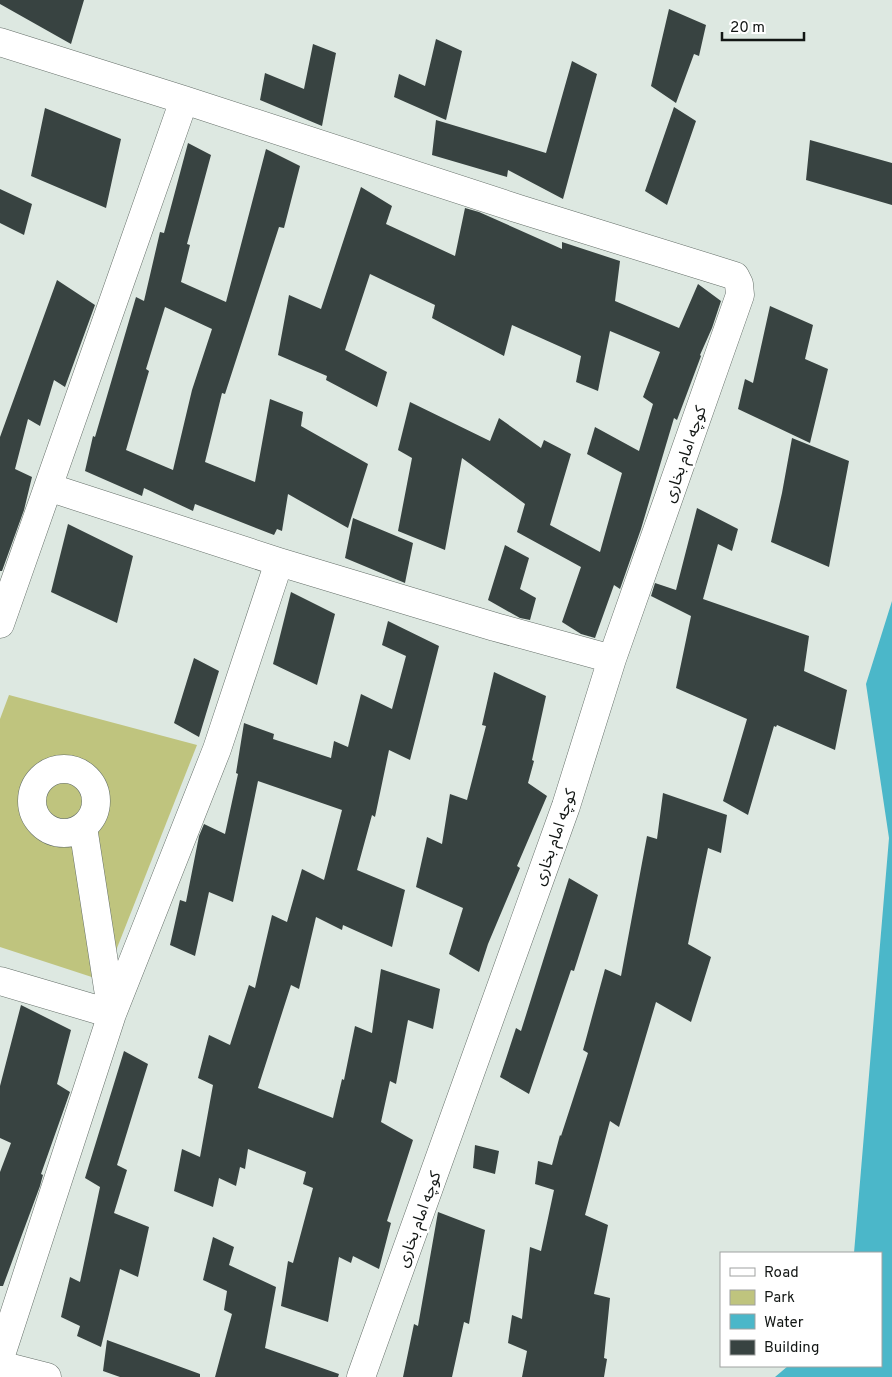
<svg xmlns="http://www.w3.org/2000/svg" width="892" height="1377" viewBox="0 0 892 1377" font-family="Overpass,'Noto Sans Arabic',sans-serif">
<rect width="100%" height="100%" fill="#dde8e1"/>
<!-- green -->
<path fill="#bfc47e" d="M 9,695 L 197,745 L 104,981 L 0,947 L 0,719 Z"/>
<!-- water -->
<path fill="#4bb7c9" d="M 892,601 L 892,1377 L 775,1377 L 788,1366 L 881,1366 L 881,1253 L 854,1253 L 889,838 L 866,684 Z"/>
<!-- building -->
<path fill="#384341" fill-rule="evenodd" d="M 0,0 L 84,0 L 71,44 L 0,4 Z
M 669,9 L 706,25 L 699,56 L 694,54 L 676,103 L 651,86 Z
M 436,39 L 462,51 L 446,120 L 394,97 L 399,74 L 425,86 Z
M 313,44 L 336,53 L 322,126 L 260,100 L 265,73 L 304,89 Z
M 572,61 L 597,74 L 563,199 L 508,170 L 507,177 L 432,155 L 436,120 L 546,153 Z
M 674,107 L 696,121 L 667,205 L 645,191 Z
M 45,108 L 121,139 L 106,208 L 31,176 Z
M 810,140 L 892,163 L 892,205 L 806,180 Z
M 188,143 L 211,155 L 187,244 L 190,245 L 181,282 L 226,302 L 266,149 L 300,166 L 284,228 L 279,227 L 225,394 L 222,393 L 205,462 L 255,482 L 270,399 L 303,412 L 301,426 L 368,464 L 348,528 L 288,494 L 282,531 L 277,529 L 274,535 L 195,504 L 193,511 L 144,488 L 142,496 L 85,471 L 93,436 L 95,437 L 136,297 L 144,301 L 160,232 L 164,233 ZM 165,307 L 212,329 L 192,390 L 173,470 L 126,450 L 149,371 L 146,369 Z
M 361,187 L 392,206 L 386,224 L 455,256 L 465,208 L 479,212 L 562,249 L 562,242 L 620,261 L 615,301 L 679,328 L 698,284 L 721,301 L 712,328 L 700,355 L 701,356 L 677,420 L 674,418 L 641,529 L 620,589 L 614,585 L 595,638 L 581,634 L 562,622 L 581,567 L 517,532 L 525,504 L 462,458 L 445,550 L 398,531 L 412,458 L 398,450 L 410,402 L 490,441 L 499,418 L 541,448 L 544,440 L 571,454 L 550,525 L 600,552 L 622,473 L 587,454 L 595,427 L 639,451 L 653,404 L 643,397 L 660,352 L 610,331 L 598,391 L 576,382 L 581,356 L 512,325 L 504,356 L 432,318 L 435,305 L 370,274 L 345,350 L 387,372 L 377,407 L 326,380 L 327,376 L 278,355 L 289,295 L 321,309 Z
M 0,189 L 32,204 L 24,235 L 0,223 Z
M 57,280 L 95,305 L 65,387 L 54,380 L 40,426 L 28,419 L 15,469 L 32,477 L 24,510 L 2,571 L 0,571 L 0,437 Z
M 770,306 L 813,325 L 805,359 L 828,369 L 810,443 L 738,409 L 745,379 L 753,383 Z
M 792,438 L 849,461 L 829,567 L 771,542 L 782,493 Z
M 697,508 L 738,529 L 732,551 L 718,544 L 703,599 L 809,636 L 804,671 L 847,690 L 835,750 L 777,725 L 776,727 L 774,726 L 748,815 L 723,801 L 747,719 L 676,688 L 691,616 L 651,596 L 655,583 L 676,590 Z
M 353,518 L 413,543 L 405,583 L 345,558 Z
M 68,524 L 133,556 L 117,623 L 51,592 Z
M 505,545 L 529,558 L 520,589 L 536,598 L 530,620 L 520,618 L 488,600 Z
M 291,592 L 335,614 L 317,685 L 273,664 Z
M 388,621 L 439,646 L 410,760 L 389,750 L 375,817 L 372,815 L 357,870 L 405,890 L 392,947 L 343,925 L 342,930 L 316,917 L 299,989 L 291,985 L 258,1088 L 333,1118 L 342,1079 L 344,1080 L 355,1026 L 372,1033 L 381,969 L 440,989 L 433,1029 L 408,1020 L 396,1084 L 390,1081 L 381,1122 L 413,1140 L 387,1221 L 391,1223 L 379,1269 L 353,1256 L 351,1263 L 339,1257 L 328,1322 L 281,1306 L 288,1261 L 293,1263 L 313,1188 L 303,1184 L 306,1172 L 248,1149 L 245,1169 L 240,1167 L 236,1186 L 219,1178 L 213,1207 L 174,1191 L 182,1149 L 200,1157 L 213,1085 L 198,1078 L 209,1035 L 230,1045 L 249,985 L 255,988 L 272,915 L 287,922 L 302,869 L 324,880 L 342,810 L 258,781 L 233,902 L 209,892 L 195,956 L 170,945 L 180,900 L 186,902 L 199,836 L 204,824 L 225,834 L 238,774 L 236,773 L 244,723 L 274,734 L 273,739 L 331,758 L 334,741 L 348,747 L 361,694 L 392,709 L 406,656 L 382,645 Z
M 194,658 L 219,671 L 199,737 L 174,723 Z
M 494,672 L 546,696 L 532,760 L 534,761 L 528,783 L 547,796 L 517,866 L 520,868 L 488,944 L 479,972 L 449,954 L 463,908 L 416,887 L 427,837 L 442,844 L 450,794 L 467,800 L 486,726 L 482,725 Z
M 663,793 L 727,815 L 721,853 L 708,848 L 688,944 L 711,957 L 691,1022 L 656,1002 L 619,1127 L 610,1121 L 585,1215 L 608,1225 L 594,1294 L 610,1298 L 604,1358 L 607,1359 L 604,1377 L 522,1377 L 527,1351 L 508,1343 L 512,1315 L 522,1319 L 530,1247 L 541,1251 L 554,1190 L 535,1184 L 538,1161 L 552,1165 L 560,1135 L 561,1136 L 588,1053 L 583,1050 L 605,969 L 621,976 L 647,836 L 657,839 Z
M 569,878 L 598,895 L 574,971 L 571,970 L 529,1094 L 500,1077 L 516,1028 L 521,1031 Z
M 21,1005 L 71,1030 L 57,1084 L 70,1092 L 41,1174 L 43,1175 L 40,1186 L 3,1286 L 0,1286 L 0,1172 L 11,1143 L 0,1138 L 0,1086 Z
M 124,1051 L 148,1064 L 117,1165 L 127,1170 L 114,1213 L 149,1227 L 138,1277 L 120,1269 L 101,1347 L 77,1336 L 80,1326 L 61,1317 L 70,1277 L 80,1282 L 100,1187 L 85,1178 Z
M 475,1145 L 499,1151 L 495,1174 L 473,1168 Z
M 438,1212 L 485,1230 L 469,1324 L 464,1322 L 452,1377 L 403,1377 L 414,1324 L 418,1326 Z
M 213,1237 L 234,1247 L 229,1265 L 276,1287 L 265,1348 L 339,1374 L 338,1377 L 215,1377 L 232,1314 L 224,1310 L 227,1291 L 203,1280 Z
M 107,1340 L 200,1374 L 200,1377 L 120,1377 L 103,1371 Z"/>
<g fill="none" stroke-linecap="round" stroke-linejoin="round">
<!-- minor casing -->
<g stroke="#656f69" stroke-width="29">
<path id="minor" d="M 0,42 L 184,100 L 519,209 L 735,276 L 739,284 L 740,295 L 612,659 L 566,806 L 361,1377
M 48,487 L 279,562 L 495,627 L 612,659
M 0,624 L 184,100
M32 801a32 32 0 1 1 64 0a32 32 0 1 1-64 0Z
M 0,981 L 112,1014 L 83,827
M 0,1358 L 112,1014 L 217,749 L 279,562
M 0,1365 L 47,1377"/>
</g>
<!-- minor -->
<use href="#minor" stroke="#fff" stroke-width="28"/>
</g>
<g text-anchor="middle" stroke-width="5" stroke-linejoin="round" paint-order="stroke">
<!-- street labels -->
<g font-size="16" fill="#121614" stroke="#fff">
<text transform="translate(684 454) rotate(-71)" y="6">کوچه امام بخاری</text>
<text transform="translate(554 837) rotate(-71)" y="6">کوچه امام بخاری</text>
<text transform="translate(418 1219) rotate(-70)" y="6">کوچه امام بخاری</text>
</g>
</g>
<!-- legend -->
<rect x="720" y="1252" width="162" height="115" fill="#ffffff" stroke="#a0a2a1"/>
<rect x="730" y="1268" width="25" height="8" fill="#ffffff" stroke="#a0a2a1"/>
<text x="764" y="1277" font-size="15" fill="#121614">Road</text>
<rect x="730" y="1290" width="25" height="15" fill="#bfc47e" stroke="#a0a2a1"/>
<text x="764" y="1302" font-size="15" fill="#121614">Park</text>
<rect x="730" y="1314" width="25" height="15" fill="#4bb7c9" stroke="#a0a2a1"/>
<text x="764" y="1327" font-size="15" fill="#121614">Water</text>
<rect x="730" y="1340" width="25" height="15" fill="#384341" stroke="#a0a2a1"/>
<text x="764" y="1352" font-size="15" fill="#121614">Building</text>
<!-- scale -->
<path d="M722 32v8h82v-8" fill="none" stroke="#121614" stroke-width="2.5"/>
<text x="730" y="32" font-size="15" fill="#121614" stroke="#ffffff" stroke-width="4" paint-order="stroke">20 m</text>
</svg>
